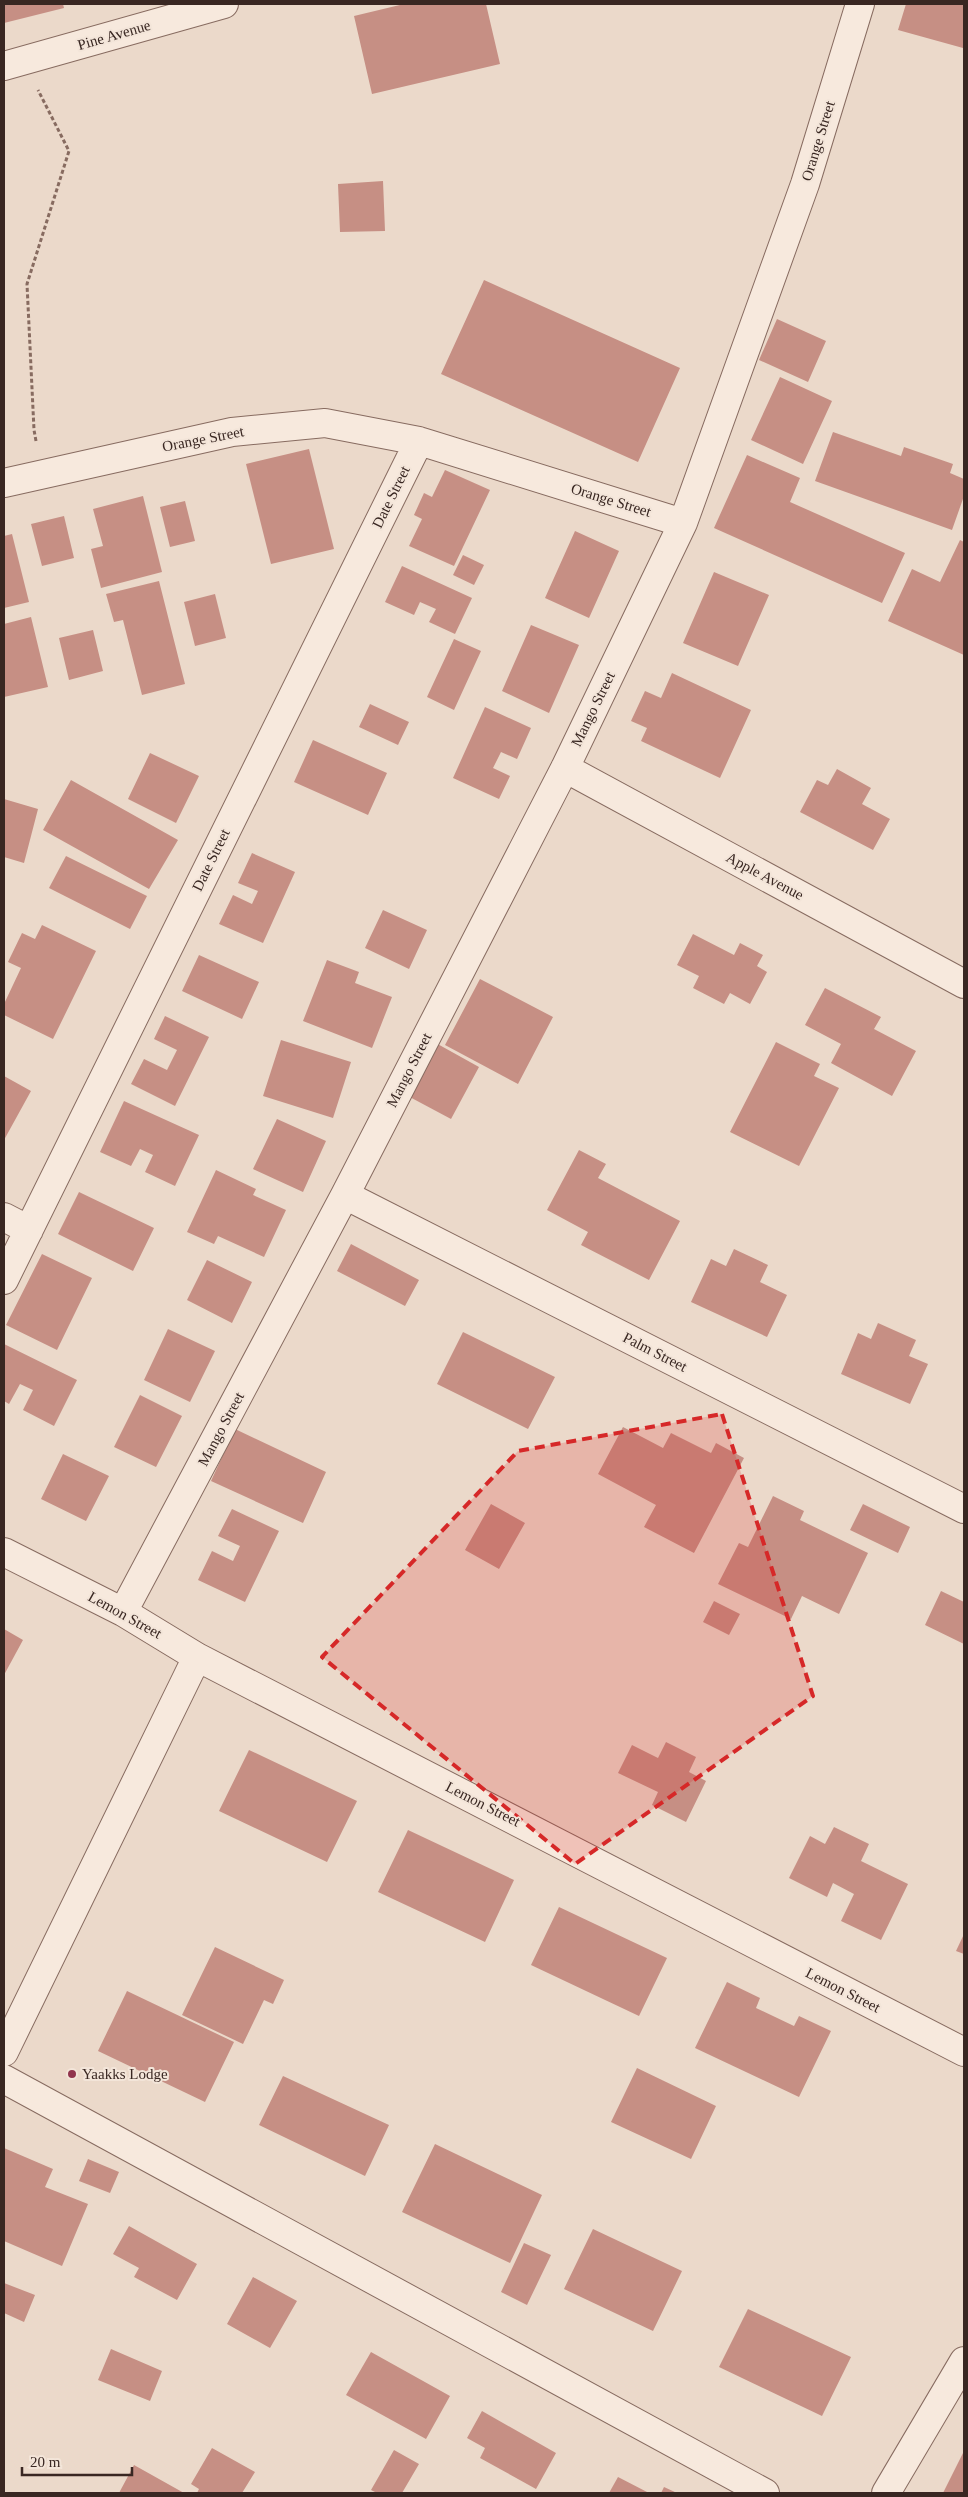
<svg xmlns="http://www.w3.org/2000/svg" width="968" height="2497" viewBox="0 0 968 2497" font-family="Georgia,serif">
<rect width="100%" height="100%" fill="#ebd9ca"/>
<!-- building -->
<path fill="#c68f84" d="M 4,4 L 63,4 L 64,8 L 4,23 Z
M 404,4 L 486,4 L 500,64 L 372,94 L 354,16 Z
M 906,4 L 964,4 L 963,48 L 898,30 Z
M 383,181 L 385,231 L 340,232 L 338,184 Z
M 484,280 L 680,368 L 638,462 L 441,374 Z
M 777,319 L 826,341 L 808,382 L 759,360 Z
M 780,377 L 832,401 L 803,464 L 751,440 Z
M 833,432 L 901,456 L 904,447 L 953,464 L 950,473 L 964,479 L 964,496 L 952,530 L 815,481 Z
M 309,449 L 334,549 L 271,564 L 246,464 Z
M 747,455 L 800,478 L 790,502 L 905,553 L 882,603 L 714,528 Z
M 445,470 L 490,490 L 454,566 L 409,546 L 422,519 L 414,515 L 424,493 L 432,497 Z
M 143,496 L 162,572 L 101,588 L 91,549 L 103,546 L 93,509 Z
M 185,501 L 195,541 L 170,547 L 160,507 Z
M 64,516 L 74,558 L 42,566 L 31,524 Z
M 575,531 L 619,551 L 589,618 L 545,598 Z
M 12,534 L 29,602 L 4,608 L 4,536 Z
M 960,540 L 964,542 L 964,655 L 888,621 L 912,569 L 940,582 Z
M 463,555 L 484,565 L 474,585 L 453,575 Z
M 402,566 L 472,598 L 455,634 L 429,622 L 436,609 L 420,602 L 414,615 L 385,602 Z
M 714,572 L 769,595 L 738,666 L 683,643 Z
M 159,581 L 185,684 L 142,695 L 123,620 L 114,622 L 106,594 Z
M 215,594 L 226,638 L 195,646 L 184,602 Z
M 31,617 L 48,687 L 4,697 L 4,624 Z
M 531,625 L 579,645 L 549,713 L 502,691 Z
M 93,630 L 103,671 L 69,680 L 59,638 Z
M 454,639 L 481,651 L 454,710 L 427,697 Z
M 672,673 L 751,710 L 720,778 L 641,741 L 647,728 L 631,721 L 645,691 L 661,698 Z
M 370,704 L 409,722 L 398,745 L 359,727 Z
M 485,707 L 531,728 L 517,759 L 501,752 L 493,768 L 510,776 L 499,799 L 453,778 Z
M 313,740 L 387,773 L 368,815 L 294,782 Z
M 150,753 L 199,776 L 176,823 L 128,799 Z
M 837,769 L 871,788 L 862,804 L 890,819 L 873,850 L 800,812 L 817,780 L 828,785 Z
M 71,780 L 178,840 L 149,889 L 43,830 Z
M 4,799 L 38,809 L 24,863 L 4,857 Z
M 252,853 L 295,872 L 263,943 L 219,924 L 233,895 L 252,904 L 258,891 L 238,883 Z
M 66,856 L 147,896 L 130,929 L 49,888 Z
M 383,910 L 427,930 L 409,969 L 365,948 Z
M 42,925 L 96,951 L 53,1039 L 4,1015 L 4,1004 L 21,968 L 8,962 L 22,933 L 35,939 Z
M 693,934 L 734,955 L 740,943 L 763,955 L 757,966 L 767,972 L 750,1004 L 730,993 L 724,1004 L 693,988 L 699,976 L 677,965 Z
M 199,955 L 259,982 L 242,1019 L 182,991 Z
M 327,960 L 359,972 L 355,983 L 392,997 L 372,1048 L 303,1021 Z
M 480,979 L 553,1017 L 518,1084 L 445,1045 Z
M 825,988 L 881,1017 L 874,1029 L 916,1051 L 892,1096 L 831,1063 L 841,1044 L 805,1025 Z
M 165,1016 L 209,1037 L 175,1106 L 131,1084 L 144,1059 L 167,1070 L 177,1050 L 154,1039 Z
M 281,1040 L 351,1062 L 333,1118 L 263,1096 Z
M 434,1042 L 479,1067 L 451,1119 L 406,1095 Z
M 776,1042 L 820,1064 L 814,1076 L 839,1088 L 799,1166 L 730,1132 Z
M 4,1076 L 31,1091 L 4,1140 Z
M 124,1101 L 199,1135 L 175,1186 L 145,1172 L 153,1155 L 140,1149 L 131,1166 L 100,1152 Z
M 277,1119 L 326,1141 L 303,1192 L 253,1169 Z
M 579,1150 L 606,1164 L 598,1178 L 680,1221 L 649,1280 L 581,1245 L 588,1232 L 547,1210 Z
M 216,1170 L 256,1189 L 253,1195 L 286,1210 L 264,1257 L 218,1236 L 214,1244 L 187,1232 Z
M 79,1192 L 154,1228 L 133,1271 L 58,1234 Z
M 351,1244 L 419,1280 L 405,1306 L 337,1271 Z
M 734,1249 L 768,1265 L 760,1282 L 787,1295 L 767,1337 L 691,1302 L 711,1259 L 726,1266 Z
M 42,1254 L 92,1278 L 57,1350 L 6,1325 Z
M 207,1260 L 252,1282 L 232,1323 L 187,1300 Z
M 878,1323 L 916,1340 L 909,1356 L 928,1364 L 910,1404 L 841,1374 L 858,1333 L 871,1339 Z
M 168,1329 L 215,1351 L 190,1402 L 144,1380 Z
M 463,1332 L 555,1377 L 528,1429 L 437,1384 Z
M 4,1344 L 77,1380 L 54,1426 L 23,1410 L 33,1390 L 20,1384 L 9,1404 L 4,1401 Z
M 140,1395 L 182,1416 L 156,1467 L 114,1447 Z
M 623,1427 L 663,1448 L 671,1433 L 711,1453 L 716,1443 L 744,1458 L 694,1553 L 644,1527 L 656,1505 L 598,1474 Z
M 235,1429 L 326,1472 L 303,1523 L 211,1481 Z
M 63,1454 L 109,1476 L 86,1521 L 41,1499 Z
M 773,1496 L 804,1511 L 800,1520 L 868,1553 L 839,1614 L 802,1596 L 791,1619 L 718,1584 L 739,1543 L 748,1547 Z
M 491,1504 L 525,1523 L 499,1569 L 465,1550 Z
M 863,1504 L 910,1527 L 898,1553 L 850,1530 Z
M 232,1509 L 279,1531 L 245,1602 L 198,1580 L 212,1551 L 233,1561 L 240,1546 L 218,1536 Z
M 941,1591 L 964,1602 L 964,1644 L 925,1625 Z
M 714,1601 L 740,1614 L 729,1635 L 703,1622 Z
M 4,1629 L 23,1640 L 4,1675 Z
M 666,1742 L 696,1757 L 689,1772 L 706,1781 L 686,1822 L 652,1805 L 658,1792 L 618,1773 L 632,1745 L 658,1758 Z
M 249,1750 L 357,1801 L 327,1862 L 219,1811 Z
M 834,1827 L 869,1844 L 861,1861 L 908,1884 L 881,1940 L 841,1921 L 854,1894 L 833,1883 L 827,1897 L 789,1878 L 810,1836 L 825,1844 Z
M 408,1830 L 514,1880 L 485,1942 L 378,1892 Z
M 559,1907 L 667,1958 L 639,2016 L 531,1965 Z
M 964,1934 L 964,1954 L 956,1951 Z
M 215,1947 L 284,1980 L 273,2004 L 264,2000 L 243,2044 L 182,2015 Z
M 727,1982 L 760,1998 L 756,2008 L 794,2026 L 799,2016 L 831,2031 L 799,2097 L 695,2048 Z
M 127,1991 L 234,2042 L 205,2102 L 98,2051 Z
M 637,2068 L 716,2106 L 691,2159 L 611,2122 Z
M 283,2076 L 389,2125 L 365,2176 L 259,2125 Z
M 435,2144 L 542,2195 L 510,2263 L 402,2212 Z
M 4,2148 L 53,2169 L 45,2187 L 88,2204 L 62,2266 L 4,2241 Z
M 88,2159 L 119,2172 L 110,2193 L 79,2181 Z
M 129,2226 L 197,2264 L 177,2300 L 134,2277 L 139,2268 L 113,2254 Z
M 593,2229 L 682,2271 L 653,2331 L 564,2289 Z
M 524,2243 L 551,2255 L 527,2305 L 501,2292 Z
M 253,2277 L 297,2301 L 270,2348 L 227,2324 Z
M 4,2283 L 35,2295 L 24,2322 L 4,2313 Z
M 748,2309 L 851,2357 L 822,2416 L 719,2367 Z
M 111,2349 L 162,2371 L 150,2401 L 98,2380 Z
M 371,2352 L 450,2396 L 426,2439 L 346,2395 Z
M 482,2411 L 556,2453 L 536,2489 L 480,2458 L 485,2448 L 467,2438 Z
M 212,2448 L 255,2472 L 242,2493 L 197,2493 L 199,2489 L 191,2484 Z
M 394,2450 L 419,2464 L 402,2493 L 377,2493 L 371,2490 Z
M 964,2451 L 964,2493 L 943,2493 Z
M 134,2465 L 184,2493 L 119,2493 Z
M 618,2477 L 649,2493 L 609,2493 Z
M 664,2487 L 677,2493 L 661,2493 Z"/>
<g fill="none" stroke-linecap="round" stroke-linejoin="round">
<!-- street casing -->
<g stroke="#876b60" stroke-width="30">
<path id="street" d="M 4,66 L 224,4
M 4,483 L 232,432 L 325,423 L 419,441 L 683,523 L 805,184 L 860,4
M 565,768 L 964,984
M 345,1195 L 964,1509
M 4,1217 L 29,1230
M 4,1280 L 419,441
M 4,1552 L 123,1612 L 197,1657 L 964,2052
M 123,1612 L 345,1195 L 565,768 L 683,523
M 4,2052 L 197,1657
M 4,2079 L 765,2493
M 886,2493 L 964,2361"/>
</g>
<!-- path -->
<path stroke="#876b60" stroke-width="3" stroke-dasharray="4 2.5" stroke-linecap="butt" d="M 36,441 L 34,430 L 27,284 L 69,151 L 38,90"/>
<!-- street -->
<use href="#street" stroke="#f7e9dd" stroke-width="28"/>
</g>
<!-- marked area -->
<path fill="#d62828" fill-opacity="0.2" stroke="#d62828" stroke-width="4" stroke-dasharray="10 6" stroke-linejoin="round" d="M 722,1414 L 813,1696 L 575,1864 L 322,1657 L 518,1451 Z"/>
<!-- markers -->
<circle fill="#91354d" stroke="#f3e5d9" stroke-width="2" cx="72" cy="2074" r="5"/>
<g text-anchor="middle" stroke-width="4" stroke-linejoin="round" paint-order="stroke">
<!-- street labels -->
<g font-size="15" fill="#392722" stroke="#f3e5d9">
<text transform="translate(114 35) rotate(-16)" y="5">Pine Avenue</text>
<text transform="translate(818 141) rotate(-73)" y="5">Orange Street</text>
<text transform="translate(203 439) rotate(-11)" y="5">Orange Street</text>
<text transform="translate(391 497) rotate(-64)" y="5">Date Street</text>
<text transform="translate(611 500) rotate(17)" y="5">Orange Street</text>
<text transform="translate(593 709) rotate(-64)" y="5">Mango Street</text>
<text transform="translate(211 860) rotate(-64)" y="5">Date Street</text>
<text transform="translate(765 876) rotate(28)" y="5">Apple Avenue</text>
<text transform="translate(409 1070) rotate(-63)" y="5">Mango Street</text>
<text transform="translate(655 1352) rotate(27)" y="5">Palm Street</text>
<text transform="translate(221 1429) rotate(-62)" y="5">Mango Street</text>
<text transform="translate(125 1615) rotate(29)" y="5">Lemon Street</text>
<text transform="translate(483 1804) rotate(27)" y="5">Lemon Street</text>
<text transform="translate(843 1990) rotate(27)" y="5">Lemon Street</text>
</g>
<!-- poi labels -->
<g font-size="15" fill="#392722" stroke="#f3e5d9" text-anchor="start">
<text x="82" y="2079">Yaakks Lodge</text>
</g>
</g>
<!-- border -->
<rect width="968" height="2497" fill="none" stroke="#392722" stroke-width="10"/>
<!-- scale -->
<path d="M22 2467v8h110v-8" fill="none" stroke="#392722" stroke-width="2.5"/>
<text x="30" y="2467" font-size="15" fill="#392722" stroke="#f3e5d9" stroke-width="4" paint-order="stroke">20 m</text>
</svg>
